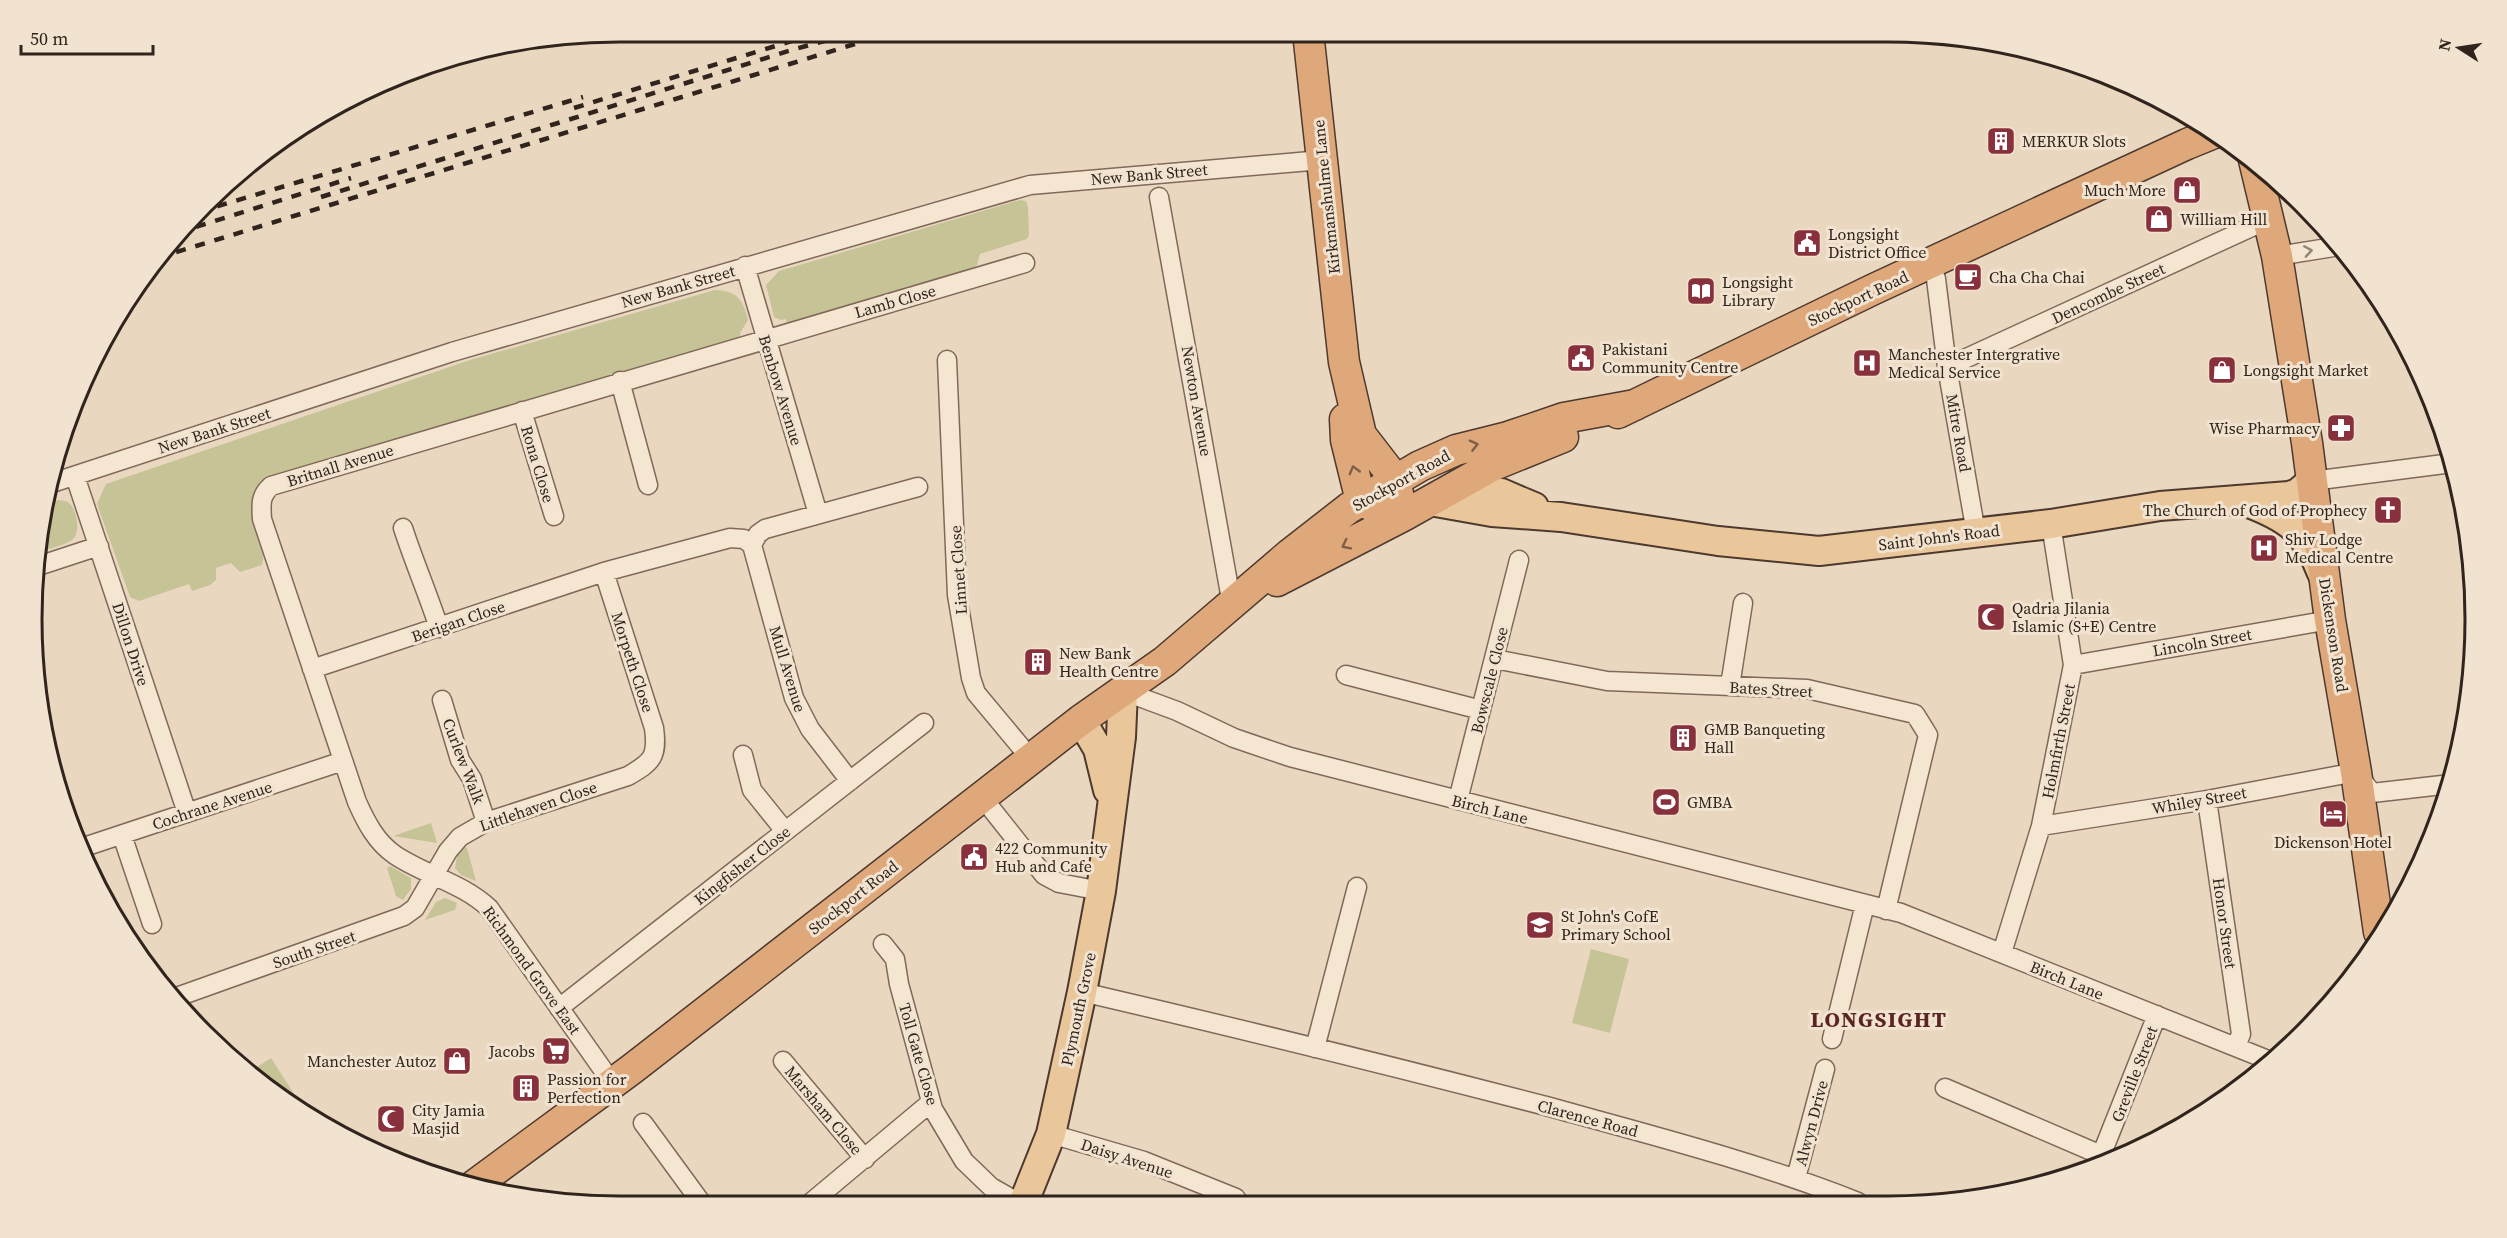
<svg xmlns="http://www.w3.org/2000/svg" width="2507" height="1238" viewBox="0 0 2507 1238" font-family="'Source Serif 4',serif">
<rect width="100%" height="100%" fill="#e9d7c0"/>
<!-- green -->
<path fill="#c6c496" d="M 1020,200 L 1026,201 L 1028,207 L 1029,235 L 1027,239 L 980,254 L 977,265 L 970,270 L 787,324 L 786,319 L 781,320 L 774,317 L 766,285 L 779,271 Z
M 715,290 C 737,291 743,299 748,320 L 740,333 L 741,338 L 259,486 C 241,515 270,535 262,565 L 240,572 L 231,563 L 216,568 L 216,580 L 210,585 L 192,591 L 189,584 L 139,601 L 130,597 L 97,504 L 106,484 L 470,360 Z
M 58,500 C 62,501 68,500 71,505 C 77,512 81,533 72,540 C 63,546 47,549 36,553 L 43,505 Z
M 431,823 L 437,843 L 393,836 Z
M 465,847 L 467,848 L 476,881 L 461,875 L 455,868 L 457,856 Z
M 390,866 L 411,878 L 411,889 L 403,900 L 396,896 L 387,868 Z
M 445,898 L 457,903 L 455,910 L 425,920 L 436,902 Z
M 1591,949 L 1629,959 L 1610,1033 L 1572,1023 Z
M 271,1058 L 309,1117 L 292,1107 L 249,1072 Z"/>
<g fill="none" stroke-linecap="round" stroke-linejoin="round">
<!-- minor casing -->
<g stroke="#80695a" stroke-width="21">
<path id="minor" d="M 1159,197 L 1232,605
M 2277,256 L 2340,246
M 1930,263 L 1936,279 L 1947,367 L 1976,533
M 745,266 L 818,514
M 947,360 L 957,595 L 971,678 L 976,693 L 1031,759
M 1947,367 L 2269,219
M 620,381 L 648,485
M 522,411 L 554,516
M 75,476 L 187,813
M 2312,481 L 2452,463
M 49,484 L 452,352 L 1030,185 L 1322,160
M 403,528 C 414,562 428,594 439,628
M 752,545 L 794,698 L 810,729 L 850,781
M 35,567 L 99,546
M 1495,659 L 1607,681 L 1807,689 L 1915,714 L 1928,735 L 1886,910
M 2073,665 L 2330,620
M 312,669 L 604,572 L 730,538 L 744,539 L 752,545 L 758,534 L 765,529 L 918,487
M 1346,675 L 1481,710
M 1730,686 L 1743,603
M 1123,691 L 1177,711 L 1234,738 L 1290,757 L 1901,913 L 2268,1060
M 442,700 L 460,760 L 472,779 L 486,822
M 743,755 L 752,790 L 785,831
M 982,797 L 1044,875 L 1059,883 L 1101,891
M 1458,800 L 1519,560
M 2207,800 L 2241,1034 L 2236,1046
M 2041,826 L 2207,800 L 2356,772 L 2372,793 L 2451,784
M 122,835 L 152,924
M 81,848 L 343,761
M 883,944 L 895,959 L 899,984 L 933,1109 L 964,1161 L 991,1187 L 1021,1204
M 2002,953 L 2041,826 L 2073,665 L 2051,524
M 1082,992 C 1237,1028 1392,1066 1546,1106 C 1651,1135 1757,1162 1858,1202
M 174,998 L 404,916 L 415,908 L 448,851 L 460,837 L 486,822 L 628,776 C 652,762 658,757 654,728 L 604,572
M 559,1008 L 924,723
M 1832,1039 L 1865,904
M 1315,1048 L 1357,887
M 783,1061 L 865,1159
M 613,1084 L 489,908 C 462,883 425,875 395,855 C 376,842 366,822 357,802 L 262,519 C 261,504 260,496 271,486 L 1025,263
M 1945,1088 L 2101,1155
M 643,1123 L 703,1205
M 1051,1134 L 1144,1161 L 1236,1198
M 2097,1166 L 2157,1015
M 1796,1178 L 1825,1069
M 808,1205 L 930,1103"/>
</g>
<!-- primary casing -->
<g stroke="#4e392e" stroke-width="32">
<path id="primary" d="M 1459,485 L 1501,493 L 1534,507
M 1430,501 L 1492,512 L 1561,517 L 1718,541 L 1819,551 L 2051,524 L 2160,506 L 2289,496 L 2298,493 L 2312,481
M 2246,502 C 2289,518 2305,530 2322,573
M 1081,720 L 1098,749 L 1108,790
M 1023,1204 L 1051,1134 L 1082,992 L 1101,891 L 1121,737 L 1123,691"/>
</g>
<!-- trunk casing -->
<g stroke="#4e392e" stroke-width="33">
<path id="trunk" d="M 1308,32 L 1344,362 L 1361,435 L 1395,479 L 1399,499
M 2254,160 L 2277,256 L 2307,443 L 2330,620 L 2356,772 L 2379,932
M 1618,413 L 1874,289 L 2187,144 L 2214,133
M 1345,419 L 1346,440 L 1361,501 L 1377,508
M 1277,581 L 1403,516 L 1494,465 L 1563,437
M 472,1187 L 632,1069 L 1081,720 L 1165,661 L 1290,554 L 1349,508 L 1420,466 L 1456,450 L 1508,437 L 1564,418 L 1635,405"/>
</g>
<!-- minor -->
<use href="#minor" stroke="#f5e6d2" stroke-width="18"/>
<!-- primary -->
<use href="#primary" stroke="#eac69b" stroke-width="28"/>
<!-- trunk -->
<use href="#trunk" stroke="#dea87a" stroke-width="30"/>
<!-- rail -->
<path stroke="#31241d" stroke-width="4.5" stroke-dasharray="10 10" stroke-linecap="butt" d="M 574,108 L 821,32
M 321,197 L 795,49 L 858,32
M 198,212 L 583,97
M 177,233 L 351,178
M 157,258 L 894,32"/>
</g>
<!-- one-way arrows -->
<defs><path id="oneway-chevron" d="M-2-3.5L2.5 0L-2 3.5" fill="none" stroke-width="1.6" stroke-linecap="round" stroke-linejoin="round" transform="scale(1.5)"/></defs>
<use stroke="#938578" href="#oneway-chevron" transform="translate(2308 251) rotate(-9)"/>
<g stroke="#7f5f47">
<use href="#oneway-chevron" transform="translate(1474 445) rotate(-14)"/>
<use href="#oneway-chevron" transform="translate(1354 470) rotate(-105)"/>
<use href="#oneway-chevron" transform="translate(1346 545) rotate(153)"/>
</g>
<!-- icons -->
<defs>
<g id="building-square" transform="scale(1.5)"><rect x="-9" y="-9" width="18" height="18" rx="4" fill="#89303d" stroke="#f1e3cf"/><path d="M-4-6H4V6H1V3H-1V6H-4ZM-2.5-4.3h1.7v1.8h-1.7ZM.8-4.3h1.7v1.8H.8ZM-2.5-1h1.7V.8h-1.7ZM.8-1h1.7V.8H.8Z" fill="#fff"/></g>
<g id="shop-square" transform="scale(1.5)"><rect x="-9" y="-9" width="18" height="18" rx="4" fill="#89303d" stroke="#f1e3cf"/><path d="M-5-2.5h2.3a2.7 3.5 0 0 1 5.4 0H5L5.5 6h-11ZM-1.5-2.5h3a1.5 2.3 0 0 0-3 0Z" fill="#fff"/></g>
<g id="civic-square" transform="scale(1.5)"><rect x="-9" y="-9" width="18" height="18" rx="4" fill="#89303d" stroke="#f1e3cf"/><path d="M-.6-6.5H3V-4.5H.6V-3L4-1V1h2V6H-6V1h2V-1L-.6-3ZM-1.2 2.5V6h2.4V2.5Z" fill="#fff"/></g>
<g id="cafe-square" transform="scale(1.5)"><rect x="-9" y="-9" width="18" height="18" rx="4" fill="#89303d" stroke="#f1e3cf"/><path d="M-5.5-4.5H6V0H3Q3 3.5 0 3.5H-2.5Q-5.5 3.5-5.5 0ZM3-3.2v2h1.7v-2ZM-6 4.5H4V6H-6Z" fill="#fff"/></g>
<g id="library-square" transform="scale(1.5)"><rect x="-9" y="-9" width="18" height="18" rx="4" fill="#89303d" stroke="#f1e3cf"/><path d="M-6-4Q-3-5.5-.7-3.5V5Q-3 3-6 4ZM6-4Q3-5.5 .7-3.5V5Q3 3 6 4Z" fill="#fff"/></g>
<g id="hospital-square" transform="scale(1.5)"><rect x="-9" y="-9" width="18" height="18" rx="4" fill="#89303d" stroke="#f1e3cf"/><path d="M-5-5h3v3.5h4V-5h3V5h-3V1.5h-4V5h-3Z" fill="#fff"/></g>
<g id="pharmacy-square" transform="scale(1.5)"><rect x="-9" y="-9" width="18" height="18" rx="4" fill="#89303d" stroke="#f1e3cf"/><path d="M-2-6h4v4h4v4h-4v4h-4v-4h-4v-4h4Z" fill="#fff"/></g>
<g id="church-square" transform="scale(1.5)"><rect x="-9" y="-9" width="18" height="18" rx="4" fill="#89303d" stroke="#f1e3cf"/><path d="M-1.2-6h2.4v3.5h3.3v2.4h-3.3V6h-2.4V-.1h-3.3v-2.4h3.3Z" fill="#fff"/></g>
<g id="mosque-square" transform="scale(1.5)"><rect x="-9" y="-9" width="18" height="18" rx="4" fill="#89303d" stroke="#f1e3cf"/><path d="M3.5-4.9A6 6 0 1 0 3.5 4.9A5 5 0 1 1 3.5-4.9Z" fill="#fff"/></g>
<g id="stadium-square" transform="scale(1.5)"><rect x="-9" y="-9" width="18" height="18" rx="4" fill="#89303d" stroke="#f1e3cf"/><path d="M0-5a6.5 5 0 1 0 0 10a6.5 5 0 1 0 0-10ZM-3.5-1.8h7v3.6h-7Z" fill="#fff"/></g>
<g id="hotel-square" transform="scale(1.5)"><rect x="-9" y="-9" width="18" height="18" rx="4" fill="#89303d" stroke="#f1e3cf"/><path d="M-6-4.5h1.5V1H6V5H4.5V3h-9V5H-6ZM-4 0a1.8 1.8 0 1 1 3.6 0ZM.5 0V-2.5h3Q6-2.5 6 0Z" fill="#fff"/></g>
<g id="school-square" transform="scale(1.5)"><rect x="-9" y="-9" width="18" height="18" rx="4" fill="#89303d" stroke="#f1e3cf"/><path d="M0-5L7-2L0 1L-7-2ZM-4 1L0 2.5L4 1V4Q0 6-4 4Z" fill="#fff"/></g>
<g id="supermarket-square" transform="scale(1.5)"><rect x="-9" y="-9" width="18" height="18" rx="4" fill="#89303d" stroke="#f1e3cf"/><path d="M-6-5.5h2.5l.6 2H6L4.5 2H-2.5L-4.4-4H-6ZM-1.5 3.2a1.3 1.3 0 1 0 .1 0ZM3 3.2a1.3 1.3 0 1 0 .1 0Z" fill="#fff"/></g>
</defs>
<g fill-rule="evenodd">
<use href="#building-square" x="2001" y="141"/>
<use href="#shop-square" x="2187" y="190"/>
<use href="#shop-square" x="2159" y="219"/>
<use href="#civic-square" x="1807" y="243"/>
<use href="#cafe-square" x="1968" y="277"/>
<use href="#library-square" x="1701" y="291"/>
<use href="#civic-square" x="1581" y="358"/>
<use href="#hospital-square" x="1867" y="363"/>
<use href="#shop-square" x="2222" y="370"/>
<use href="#pharmacy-square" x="2341" y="428"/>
<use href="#church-square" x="2388" y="510"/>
<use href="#hospital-square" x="2264" y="548"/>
<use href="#mosque-square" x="1991" y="617"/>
<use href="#building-square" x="1038" y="662"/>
<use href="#building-square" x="1683" y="738"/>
<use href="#stadium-square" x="1666" y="802"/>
<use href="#hotel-square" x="2333" y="814"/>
<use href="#civic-square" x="974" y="857"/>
<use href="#school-square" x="1540" y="925"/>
<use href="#supermarket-square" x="556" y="1051"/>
<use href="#shop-square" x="457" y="1061"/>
<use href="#building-square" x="526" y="1088"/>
<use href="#mosque-square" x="391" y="1119"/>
</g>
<g text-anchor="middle" stroke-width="6" stroke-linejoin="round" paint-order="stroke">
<!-- poi labels -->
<g font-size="16" fill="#31241d" stroke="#f1e3cf" text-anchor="start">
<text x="2022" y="147">MERKUR Slots</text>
<text x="2166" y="196" text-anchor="end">Much More</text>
<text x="2180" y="225">William Hill</text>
<text x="1828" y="240">Longsight<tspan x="1828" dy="18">District Office</tspan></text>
<text x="1989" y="283">Cha Cha Chai</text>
<text x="1722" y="288">Longsight<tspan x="1722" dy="18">Library</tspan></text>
<text x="1602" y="355">Pakistani<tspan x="1602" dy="18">Community Centre</tspan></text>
<text x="1888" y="360">Manchester Intergrative<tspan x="1888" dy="18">Medical Service</tspan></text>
<text x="2243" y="376">Longsight Market</text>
<text x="2320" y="434" text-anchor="end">Wise Pharmacy</text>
<text x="2367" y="516" text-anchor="end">The Church of God of Prophecy</text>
<text x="2285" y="545">Shiv Lodge<tspan x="2285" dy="18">Medical Centre</tspan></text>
<text x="2012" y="614">Qadria Jilania<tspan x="2012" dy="18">Islamic (S+E) Centre</tspan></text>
<text x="1059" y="659">New Bank<tspan x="1059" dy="18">Health Centre</tspan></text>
<text x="1704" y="735">GMB Banqueting<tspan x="1704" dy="18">Hall</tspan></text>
<text x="1687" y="808">GMBA</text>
<text x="2333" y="848" text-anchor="middle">Dickenson Hotel</text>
<text x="995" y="854">422 Community<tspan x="995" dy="18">Hub and Cafe</tspan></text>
<text x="1561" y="922">St John's CofE<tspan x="1561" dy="18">Primary School</tspan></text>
<text x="535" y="1057" text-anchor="end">Jacobs</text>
<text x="436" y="1067" text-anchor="end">Manchester Autoz</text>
<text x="547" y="1085">Passion for<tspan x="547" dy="18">Perfection</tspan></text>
<text x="412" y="1116">City Jamia<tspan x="412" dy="18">Masjid</tspan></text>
</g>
<!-- street labels -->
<g font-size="16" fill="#31241d" stroke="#f1e3cf">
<text transform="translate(1149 174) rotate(-5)" y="6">New Bank Street</text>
<text transform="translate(1326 197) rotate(-96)" y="6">Kirkmanshulme Lane</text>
<text transform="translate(678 286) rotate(-16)" y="6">New Bank Street</text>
<text transform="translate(2108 293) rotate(-25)" y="6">Dencombe Street</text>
<text transform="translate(1858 298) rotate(-25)" y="6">Stockport Road</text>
<text transform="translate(895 301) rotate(-16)" y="6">Lamb Close</text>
<text transform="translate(781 390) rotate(73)" y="6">Benbow Avenue</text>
<text transform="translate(1197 401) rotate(80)" y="6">Newton Avenue</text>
<text transform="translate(214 430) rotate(-18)" y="6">New Bank Street</text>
<text transform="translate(1959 433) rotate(80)" y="6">Mitre Road</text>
<text transform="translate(538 464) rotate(73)" y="6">Rona Close</text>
<text transform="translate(340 465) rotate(-17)" y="6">Britnall Avenue</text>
<text transform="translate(1401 480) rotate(-29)" y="6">Stockport Road</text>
<text transform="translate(1939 537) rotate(-7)" y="6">Saint John's Road</text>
<text transform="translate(958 570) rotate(-94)" y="6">Linnet Close</text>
<text transform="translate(458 621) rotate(-19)" y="6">Berigan Close</text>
<text transform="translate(2334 635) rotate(81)" y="6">Dickenson Road</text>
<text transform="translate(2202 642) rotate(-10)" y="6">Lincoln Street</text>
<text transform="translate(131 644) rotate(72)" y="6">Dillon Drive</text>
<text transform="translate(633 662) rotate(72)" y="6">Morpeth Close</text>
<text transform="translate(788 669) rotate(73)" y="6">Mull Avenue</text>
<text transform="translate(1489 680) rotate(-76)" y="6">Bowscale Close</text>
<text transform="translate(1771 689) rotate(3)" y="6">Bates Street</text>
<text transform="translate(2058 741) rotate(-79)" y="6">Holmfirth Street</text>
<text transform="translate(464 761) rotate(69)" y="6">Curlew Walk</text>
<text transform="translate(2199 800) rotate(-10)" y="6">Whiley Street</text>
<text transform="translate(212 805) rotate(-18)" y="6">Cochrane Avenue</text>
<text transform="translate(538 806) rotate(-19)" y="6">Littlehaven Close</text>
<text transform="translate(1490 809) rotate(14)" y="6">Birch Lane</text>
<text transform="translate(742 865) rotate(-38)" y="6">Kingfisher Close</text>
<text transform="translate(853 897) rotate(-38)" y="6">Stockport Road</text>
<text transform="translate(2225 923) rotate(82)" y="6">Honor Street</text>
<text transform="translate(314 949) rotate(-19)" y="6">South Street</text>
<text transform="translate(532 970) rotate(54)" y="6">Richmond Grove East</text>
<text transform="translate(2067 980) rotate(22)" y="6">Birch Lane</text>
<text transform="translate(1078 1009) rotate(-78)" y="6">Plymouth Grove</text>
<text transform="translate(919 1054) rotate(74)" y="6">Toll Gate Close</text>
<text transform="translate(2134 1074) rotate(-69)" y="6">Greville Street</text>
<text transform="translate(824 1110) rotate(50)" y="6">Marsham Close</text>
<text transform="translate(1588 1118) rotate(15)" y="6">Clarence Road</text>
<text transform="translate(1811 1123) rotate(-75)" y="6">Alwyn Drive</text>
<text transform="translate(1127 1158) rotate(18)" y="6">Daisy Avenue</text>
</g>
<!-- district labels -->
<g font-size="22" font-weight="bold" letter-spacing="1.5" fill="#5a2420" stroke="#f1e3cf">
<text x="1879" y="1027">LONGSIGHT</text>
</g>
</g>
<!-- crop -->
<path d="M0 0H2507V1238H0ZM619 42H1888A577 577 0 0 1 2465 619V619A577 577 0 0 1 1888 1196H619A577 577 0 0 1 42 619V619A577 577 0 0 1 619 42Z" fill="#f1e3cf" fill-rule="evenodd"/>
<path fill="none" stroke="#31241d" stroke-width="3" d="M619 42H1888A577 577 0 0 1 2465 619V619A577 577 0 0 1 1888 1196H619A577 577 0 0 1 42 619V619A577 577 0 0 1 619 42Z"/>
<!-- north arrow -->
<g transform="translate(2459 48) rotate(282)" stroke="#f1e3cf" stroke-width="4.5" paint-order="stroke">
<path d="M0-4.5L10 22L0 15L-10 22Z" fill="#31241d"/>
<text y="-9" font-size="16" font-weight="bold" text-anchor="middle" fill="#31241d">N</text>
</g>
<!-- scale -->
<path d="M21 45v9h132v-9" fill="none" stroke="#31241d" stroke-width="3"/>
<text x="30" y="45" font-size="18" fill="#31241d" stroke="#f1e3cf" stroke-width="4.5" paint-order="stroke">50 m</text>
</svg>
